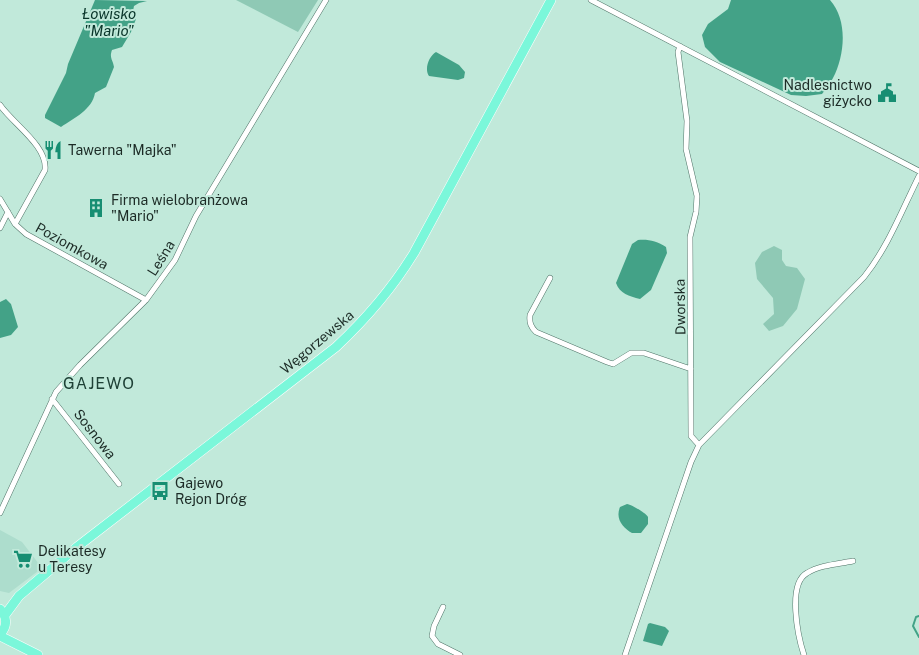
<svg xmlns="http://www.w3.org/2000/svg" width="919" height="655" viewBox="0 0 919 655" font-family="'Public Sans',sans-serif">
<rect width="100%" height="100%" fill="#c1e9da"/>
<!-- built -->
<path fill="#adddcd" d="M 0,530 L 22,542 L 42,568 L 9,593 L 0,591 Z"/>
<!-- green -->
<path fill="#8fc9b5" d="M 236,0 L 318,0 L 298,32 Z
M 774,246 L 782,250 L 782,260 L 786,266 L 797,268 L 805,279 L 797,309 L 783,326 L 769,331 L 763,324 L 774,314 L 773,298 L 757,279 L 755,263 L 762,252 Z"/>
<!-- water -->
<path fill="#43a287" d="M 95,0 L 147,1 L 139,3 L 134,6 L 133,11 L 136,19 L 131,32 L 122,47 L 112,50 C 109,58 113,60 114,67 L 106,87 L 95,93 C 92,110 74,118 61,127 L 45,118 L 45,115 L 66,73 L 68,64 Z
M 731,0 L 830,0 C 848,20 845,55 833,78 C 830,84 826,89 822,94 L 806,96 L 791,95 L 720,62 L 705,47 L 702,35 L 708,24 L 728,9 Z
M 436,52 L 459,65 L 465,72 L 464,78 L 458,80 L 429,76 C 424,69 429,56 436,52 Z
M 638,240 C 648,239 657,241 666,247 L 667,253 L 651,290 L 640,299 C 629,296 620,294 616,283 L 632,244 Z
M 6,299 L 11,304 L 18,327 L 11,335 L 0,338 L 0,302 Z
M 627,504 C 632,505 646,513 648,517 L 648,524 L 641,533 L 632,533 C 623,528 615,519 620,507 Z
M 650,623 L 665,627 L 669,631 L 662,646 L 643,641 L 648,624 Z"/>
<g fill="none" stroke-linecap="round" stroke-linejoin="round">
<!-- stream -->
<path stroke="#43a287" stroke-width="2" d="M 919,616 L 916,617 L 913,626 L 919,637"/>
<!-- street casing -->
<g stroke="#507468" stroke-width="6">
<path id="street" d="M 591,0 L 919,171
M 680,46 L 678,52 L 687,121 L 686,149 L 697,196 L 696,212 L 690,237 L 691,433 L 691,436 L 699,445
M 0,105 C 12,123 48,146 45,170 L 15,224
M 0,199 L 15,224 L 26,234 L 146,300
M 0,228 L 8,212
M 550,278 L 530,315 C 529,323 531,327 536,332 L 607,362 L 613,364 L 631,353 L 644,353 L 691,369
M 52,399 L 119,484
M 0,513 L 56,392 L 80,365 L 146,300 L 175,260 L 196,216 L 326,0
M 443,607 L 434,626 L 432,636 L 438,644 L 460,655
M 625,655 L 691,462 L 699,445 L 864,277 C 888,247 902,210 919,176
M 804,655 C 798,637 787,584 807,573 C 820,565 838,564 853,561"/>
</g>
<!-- primary casing -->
<g stroke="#fff" stroke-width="10">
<path id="primary" d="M 0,609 C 7,617 8,626 0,634
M 5,615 L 19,596 L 77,547 L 336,347 C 366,319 392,289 414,253 L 551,0
M 0,636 L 38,655"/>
</g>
<!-- street -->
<use href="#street" stroke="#fff" stroke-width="5"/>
<!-- primary -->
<use href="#primary" stroke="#7bf7da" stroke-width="9"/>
</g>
<!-- icons -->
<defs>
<g id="civic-bare" transform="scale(1.5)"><path d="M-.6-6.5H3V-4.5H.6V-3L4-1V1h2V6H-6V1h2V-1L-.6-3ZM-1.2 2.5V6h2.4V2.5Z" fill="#178e72" stroke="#c1e9da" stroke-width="2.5" paint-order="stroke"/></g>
<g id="restaurant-bare" transform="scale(1.5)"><path d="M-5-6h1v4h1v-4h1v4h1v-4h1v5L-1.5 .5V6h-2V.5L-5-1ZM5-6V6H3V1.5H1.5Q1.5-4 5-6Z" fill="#178e72" stroke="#c1e9da" stroke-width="2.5" paint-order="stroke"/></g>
<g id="building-bare" transform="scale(1.5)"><path d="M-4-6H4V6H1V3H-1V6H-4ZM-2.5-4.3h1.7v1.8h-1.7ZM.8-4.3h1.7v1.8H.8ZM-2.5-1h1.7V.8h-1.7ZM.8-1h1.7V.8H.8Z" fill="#178e72" stroke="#c1e9da" stroke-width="2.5" paint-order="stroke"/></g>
<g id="bus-bare" transform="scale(1.5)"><path d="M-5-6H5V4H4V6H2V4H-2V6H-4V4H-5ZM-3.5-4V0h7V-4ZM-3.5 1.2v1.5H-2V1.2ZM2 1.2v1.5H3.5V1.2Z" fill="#178e72" stroke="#c1e9da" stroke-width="2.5" paint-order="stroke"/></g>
<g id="supermarket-bare" transform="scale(1.5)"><path d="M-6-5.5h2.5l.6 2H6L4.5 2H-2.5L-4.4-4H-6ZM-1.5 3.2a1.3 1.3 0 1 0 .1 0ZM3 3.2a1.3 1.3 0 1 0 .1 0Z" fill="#178e72" stroke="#c1e9da" stroke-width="2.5" paint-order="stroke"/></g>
</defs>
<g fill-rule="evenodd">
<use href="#civic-bare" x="887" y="93"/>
<use href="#restaurant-bare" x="53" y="150"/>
<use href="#building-bare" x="96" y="208"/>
<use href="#bus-bare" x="160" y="491"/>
<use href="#supermarket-bare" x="23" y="559"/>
</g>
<g text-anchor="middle" stroke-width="4" stroke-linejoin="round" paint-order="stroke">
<!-- poi labels -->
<g font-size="14" fill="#1c2b26" stroke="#c1e9da" text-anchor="start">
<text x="872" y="90" text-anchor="end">Nadlesnictwo<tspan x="872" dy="16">giżycko</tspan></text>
<text x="68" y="155">Tawerna "Majka"</text>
<text x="111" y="205">Firma wielobranżowa<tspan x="111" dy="16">"Mario"</tspan></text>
<text x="175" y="488">Gajewo<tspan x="175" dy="16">Rejon Dróg</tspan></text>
<text x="38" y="556">Delikatesy<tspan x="38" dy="16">u Teresy</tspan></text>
</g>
<!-- street labels -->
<g font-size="14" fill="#1c2b26" stroke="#c1e9da">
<text transform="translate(72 246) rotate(29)" y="5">Poziomkowa</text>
<text transform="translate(161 258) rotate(-58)" y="5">Leśna</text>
<text transform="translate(680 307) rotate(-91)" y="5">Dworska</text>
<text transform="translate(317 342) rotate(-40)" y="5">Węgorzewska</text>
<text transform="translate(95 434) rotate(52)" y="5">Sosnowa</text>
</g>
<!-- water labels -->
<g font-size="15" font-style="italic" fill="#09352a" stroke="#c1e9da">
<text x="109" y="19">Łowisko<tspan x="109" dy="17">"Mario"</tspan></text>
</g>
<!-- quarter labels -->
<g font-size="16" letter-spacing="1" fill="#1e4136" stroke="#c1e9da">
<text x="99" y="389">GAJEWO</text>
</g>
</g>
</svg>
